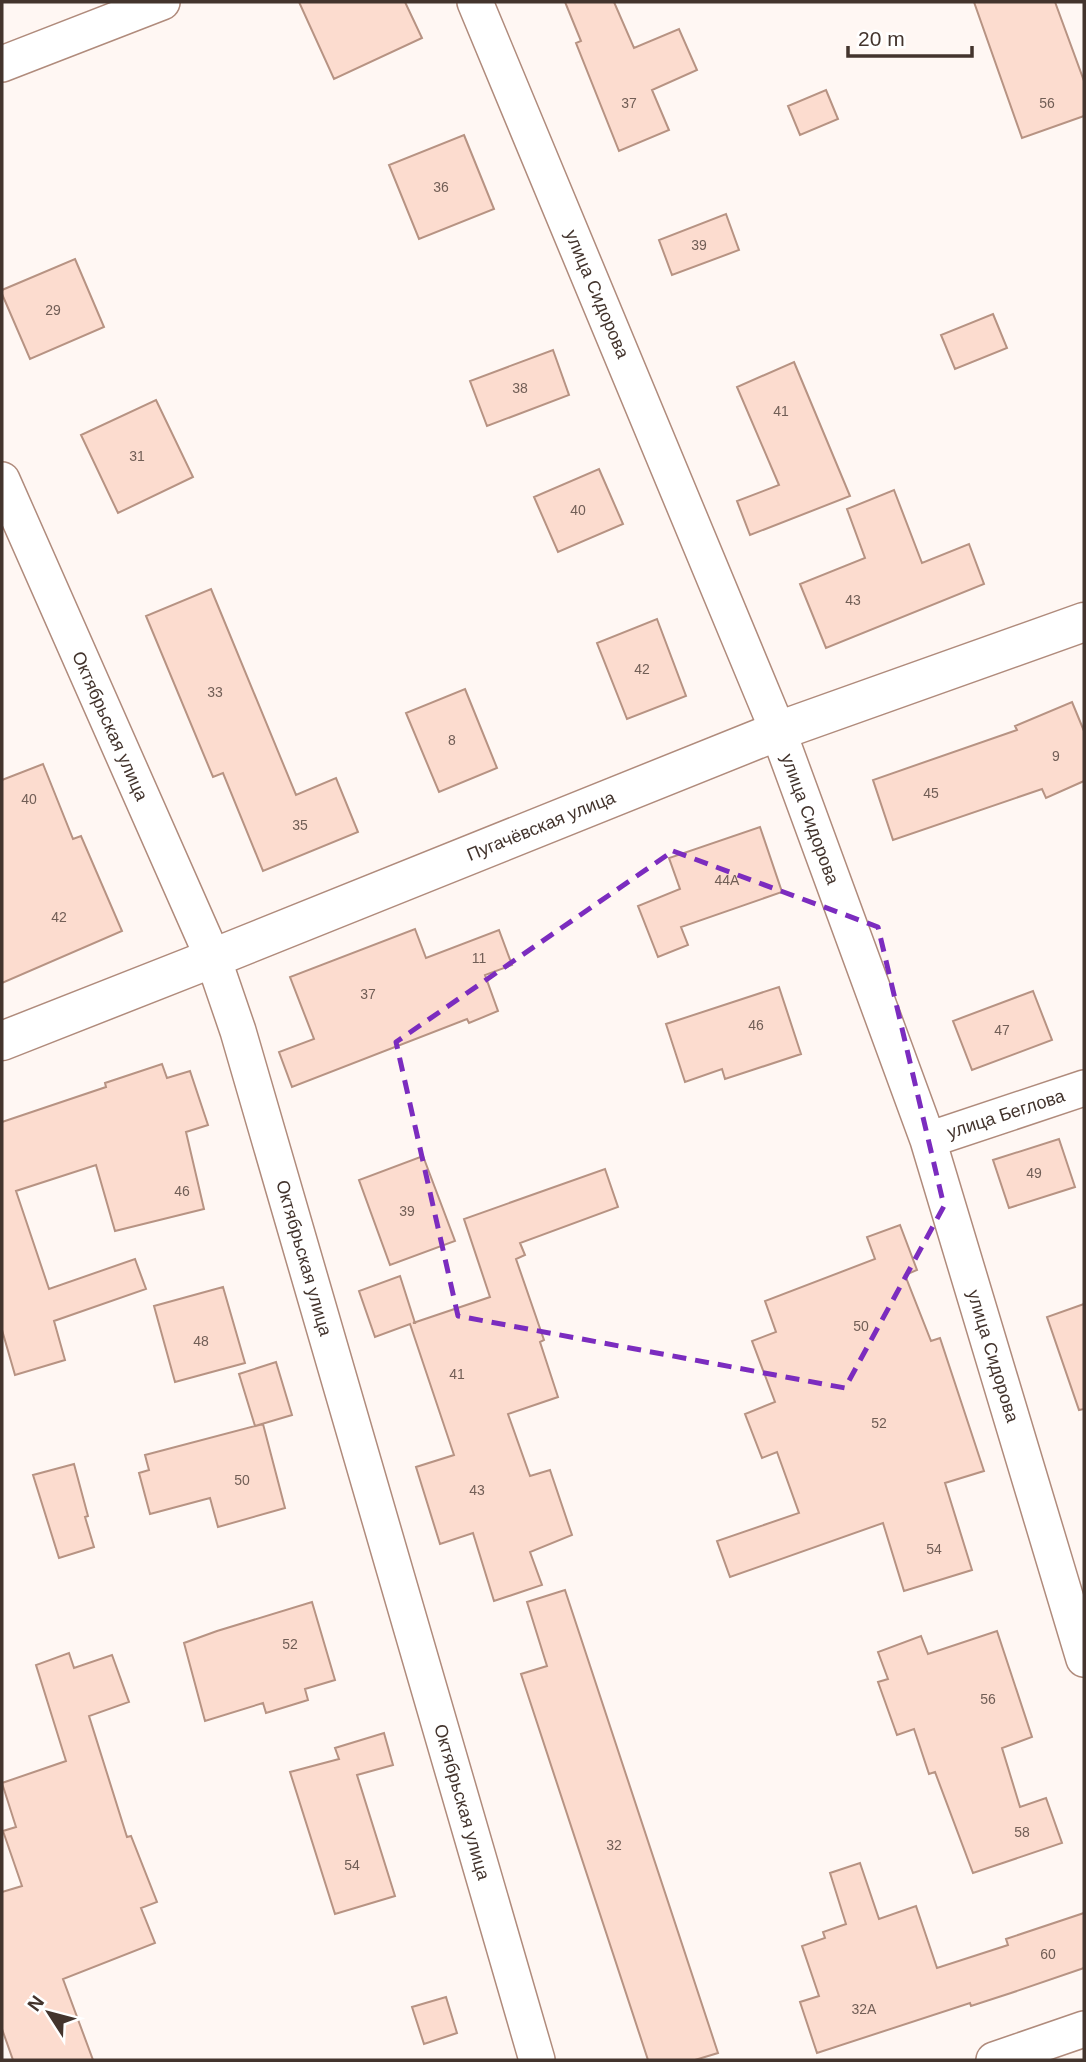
<svg xmlns="http://www.w3.org/2000/svg" width="1086" height="2062" viewBox="0 0 1086 2062" font-family="Helvetica,sans-serif">
<rect width="100%" height="100%" fill="#fff7f3"/>
<!-- building -->
<path fill="#fcdccf" stroke="#b79383" stroke-width="2" d="M 299,2 L 405,2 L 422,38 L 334,79 Z
M 565,2 L 614,2 L 634,48 L 679,29 L 697,70 L 652,90 L 669,130 L 619,151 L 576,43 L 581,41 Z
M 974,2 L 1055,2 L 1084,81 L 1084,116 L 1022,138 Z
M 826,90 L 838,119 L 800,135 L 788,106 Z
M 464,135 L 494,209 L 419,239 L 389,165 Z
M 726,214 L 739,250 L 672,275 L 659,240 Z
M 75,259 L 104,327 L 30,359 L 2,294 L 2,290 Z
M 993,314 L 1007,348 L 955,369 L 941,335 Z
M 553,350 L 569,395 L 487,426 L 470,381 Z
M 794,362 L 850,496 L 750,535 L 737,501 L 779,485 L 737,387 Z
M 156,400 L 193,477 L 118,513 L 81,435 Z
M 599,469 L 623,524 L 558,552 L 534,497 Z
M 894,490 L 922,563 L 969,544 L 984,584 L 826,648 L 800,584 L 865,558 L 847,509 Z
M 211,589 L 296,795 L 336,778 L 358,832 L 263,871 L 223,773 L 213,777 L 146,616 Z
M 657,619 L 686,696 L 627,719 L 597,643 Z
M 465,689 L 497,768 L 439,792 L 406,713 Z
M 1072,702 L 1084,731 L 1084,781 L 1046,798 L 1042,789 L 893,840 L 873,780 L 1017,730 L 1015,726 Z
M 43,764 L 73,839 L 81,836 L 122,931 L 2,983 L 2,780 Z
M 760,827 L 782,892 L 681,927 L 688,945 L 658,957 L 638,906 L 680,889 L 669,858 Z
M 415,929 L 426,958 L 499,930 L 512,965 L 485,975 L 498,1011 L 469,1023 L 467,1019 L 292,1087 L 279,1052 L 314,1039 L 290,977 Z
M 779,987 L 801,1054 L 725,1079 L 722,1069 L 685,1082 L 666,1024 Z
M 1033,991 L 1052,1040 L 972,1070 L 953,1021 Z
M 162,1064 L 167,1078 L 190,1071 L 208,1125 L 186,1132 L 204,1209 L 115,1231 L 96,1165 L 16,1191 L 49,1289 L 135,1259 L 146,1289 L 54,1321 L 65,1360 L 15,1375 L 2,1330 L 2,1122 L 106,1087 L 105,1083 Z
M 1059,1139 L 1075,1187 L 1009,1208 L 993,1160 Z
M 423,1156 L 455,1241 L 390,1265 L 359,1180 Z
M 605,1169 L 618,1207 L 520,1243 L 525,1255 L 516,1259 L 544,1340 L 540,1342 L 558,1397 L 508,1414 L 530,1476 L 550,1470 L 572,1535 L 530,1552 L 542,1585 L 494,1601 L 473,1533 L 440,1544 L 416,1467 L 454,1455 L 410,1324 L 375,1337 L 359,1291 L 400,1276 L 415,1323 L 413,1323 L 490,1297 L 464,1219 Z
M 900,1225 L 917,1270 L 905,1275 L 931,1341 L 940,1338 L 984,1471 L 945,1483 L 972,1570 L 904,1591 L 883,1523 L 730,1577 L 717,1541 L 799,1513 L 777,1452 L 762,1458 L 745,1414 L 775,1402 L 752,1341 L 776,1332 L 765,1301 L 875,1259 L 867,1237 Z
M 223,1287 L 245,1363 L 175,1382 L 154,1306 Z
M 1084,1304 L 1084,1409 L 1079,1410 L 1047,1317 Z
M 276,1362 L 292,1415 L 255,1426 L 239,1374 Z
M 263,1424 L 285,1508 L 218,1527 L 210,1498 L 150,1514 L 139,1473 L 149,1470 L 145,1455 Z
M 74,1464 L 88,1516 L 85,1517 L 94,1547 L 59,1558 L 33,1475 Z
M 565,1590 L 718,2053 L 695,2060 L 648,2060 L 521,1674 L 547,1666 L 527,1602 Z
M 312,1602 L 335,1680 L 305,1689 L 308,1700 L 266,1713 L 263,1703 L 205,1721 L 184,1643 L 217,1631 Z
M 997,1631 L 1032,1737 L 1002,1748 L 1020,1807 L 1046,1798 L 1062,1843 L 973,1873 L 935,1772 L 929,1774 L 914,1729 L 897,1735 L 878,1682 L 888,1679 L 878,1652 L 921,1636 L 928,1654 Z
M 69,1653 L 74,1668 L 112,1655 L 129,1702 L 89,1716 L 127,1837 L 131,1836 L 157,1902 L 141,1908 L 155,1943 L 63,1979 L 93,2060 L 13,2060 L 2,2029 L 2,1892 L 22,1886 L 3,1831 L 16,1827 L 2,1783 L 66,1761 L 36,1665 Z
M 384,1733 L 393,1765 L 357,1775 L 395,1896 L 335,1914 L 290,1772 L 339,1759 L 335,1748 Z
M 860,1863 L 879,1919 L 916,1906 L 937,1968 L 1008,1945 L 1006,1939 L 1084,1913 L 1084,1968 L 1011,1993 L 971,2006 L 970,2003 L 817,2053 L 800,2002 L 819,1996 L 802,1946 L 825,1938 L 823,1932 L 846,1924 L 830,1873 Z
M 446,1997 L 457,2033 L 424,2044 L 412,2007 Z"/>
<g fill="none" stroke-linecap="round" stroke-linejoin="round">
<!-- street casing -->
<g stroke="#b08b7c" stroke-width="38">
<path id="street" d="M 475,2 L 778,731 L 928,1140 L 1084,1659
M 2,64 L 162,2
M 2,480 L 213,958 L 238,1031 L 537,2060
M 928,1140 L 1084,1088
M 994,2060 L 1084,2029"/>
</g>
<!-- secondary casing -->
<g stroke="#b08b7c" stroke-width="41">
<path id="secondary" d="M 2,1041 L 213,958 L 778,731 L 1084,622"/>
</g>
<!-- street -->
<use href="#street" stroke="#fff" stroke-width="35"/>
<!-- secondary -->
<use href="#secondary" stroke="#fff" stroke-width="38"/>
</g>
<!-- marked area -->
<path fill="none" stroke="#7b2cbf" stroke-width="5" stroke-dasharray="14 9" stroke-linejoin="round" d="M 673,851 L 878,927 L 944,1206 L 845,1388 L 458,1316 L 396,1042 Z"/>
<g text-anchor="middle" stroke-width="5" stroke-linejoin="round" paint-order="stroke">
<!-- number labels -->
<g font-size="14" fill="#715e56">
<text x="629" y="108">37</text>
<text x="1047" y="108">56</text>
<text x="441" y="192">36</text>
<text x="699" y="250">39</text>
<text x="53" y="315">29</text>
<text x="520" y="393">38</text>
<text x="781" y="416">41</text>
<text x="137" y="461">31</text>
<text x="578" y="515">40</text>
<text x="853" y="605">43</text>
<text x="642" y="674">42</text>
<text x="215" y="697">33</text>
<text x="452" y="745">8</text>
<text x="1056" y="761">9</text>
<text x="931" y="798">45</text>
<text x="29" y="804">40</text>
<text x="300" y="830">35</text>
<text x="727" y="885">44А</text>
<text x="59" y="922">42</text>
<text x="479" y="963">11</text>
<text x="368" y="999">37</text>
<text x="756" y="1030">46</text>
<text x="1002" y="1035">47</text>
<text x="1034" y="1178">49</text>
<text x="182" y="1196">46</text>
<text x="407" y="1216">39</text>
<text x="861" y="1331">50</text>
<text x="201" y="1346">48</text>
<text x="457" y="1379">41</text>
<text x="879" y="1428">52</text>
<text x="242" y="1485">50</text>
<text x="477" y="1495">43</text>
<text x="934" y="1554">54</text>
<text x="290" y="1649">52</text>
<text x="988" y="1704">56</text>
<text x="1022" y="1837">58</text>
<text x="614" y="1850">32</text>
<text x="352" y="1870">54</text>
<text x="1048" y="1959">60</text>
<text x="864" y="2014">32А</text>
</g>
<!-- street labels -->
<g font-size="18" fill="#43342d" stroke="#fff">
<text transform="translate(597 294) rotate(67)" y="6">улица Сидорова</text>
<text transform="translate(110 726) rotate(66)" y="6">Октябрьская улица</text>
<text transform="translate(810 819) rotate(70)" y="6">улица Сидорова</text>
<text transform="translate(541 826) rotate(-22)" y="6">Пугачёвская улица</text>
<text transform="translate(1006 1114) rotate(-18)" y="6">улица Беглова</text>
<text transform="translate(304 1258) rotate(74)" y="6">Октябрьская улица</text>
<text transform="translate(993 1356) rotate(73)" y="6">улица Сидорова</text>
<text transform="translate(462 1802) rotate(74)" y="6">Октябрьская улица</text>
</g>
</g>
<!-- border -->
<rect width="1086" height="2062" fill="none" stroke="#43342d" stroke-width="7"/>
<!-- north arrow -->
<g transform="translate(49 2013) rotate(306)" stroke="#ffffff" stroke-width="5" paint-order="stroke">
<path d="M0-5L12 26L0 18L-12 26Z" fill="#43342d"/>
<text y="-10" font-size="19" font-weight="bold" text-anchor="middle" fill="#43342d">N</text>
</g>
<!-- scale -->
<path d="M848 46v10h124v-10" fill="none" stroke="#43342d" stroke-width="3.5"/>
<text x="858" y="46" font-size="21" fill="#43342d" stroke="#ffffff" stroke-width="5" paint-order="stroke">20 m</text>
</svg>
